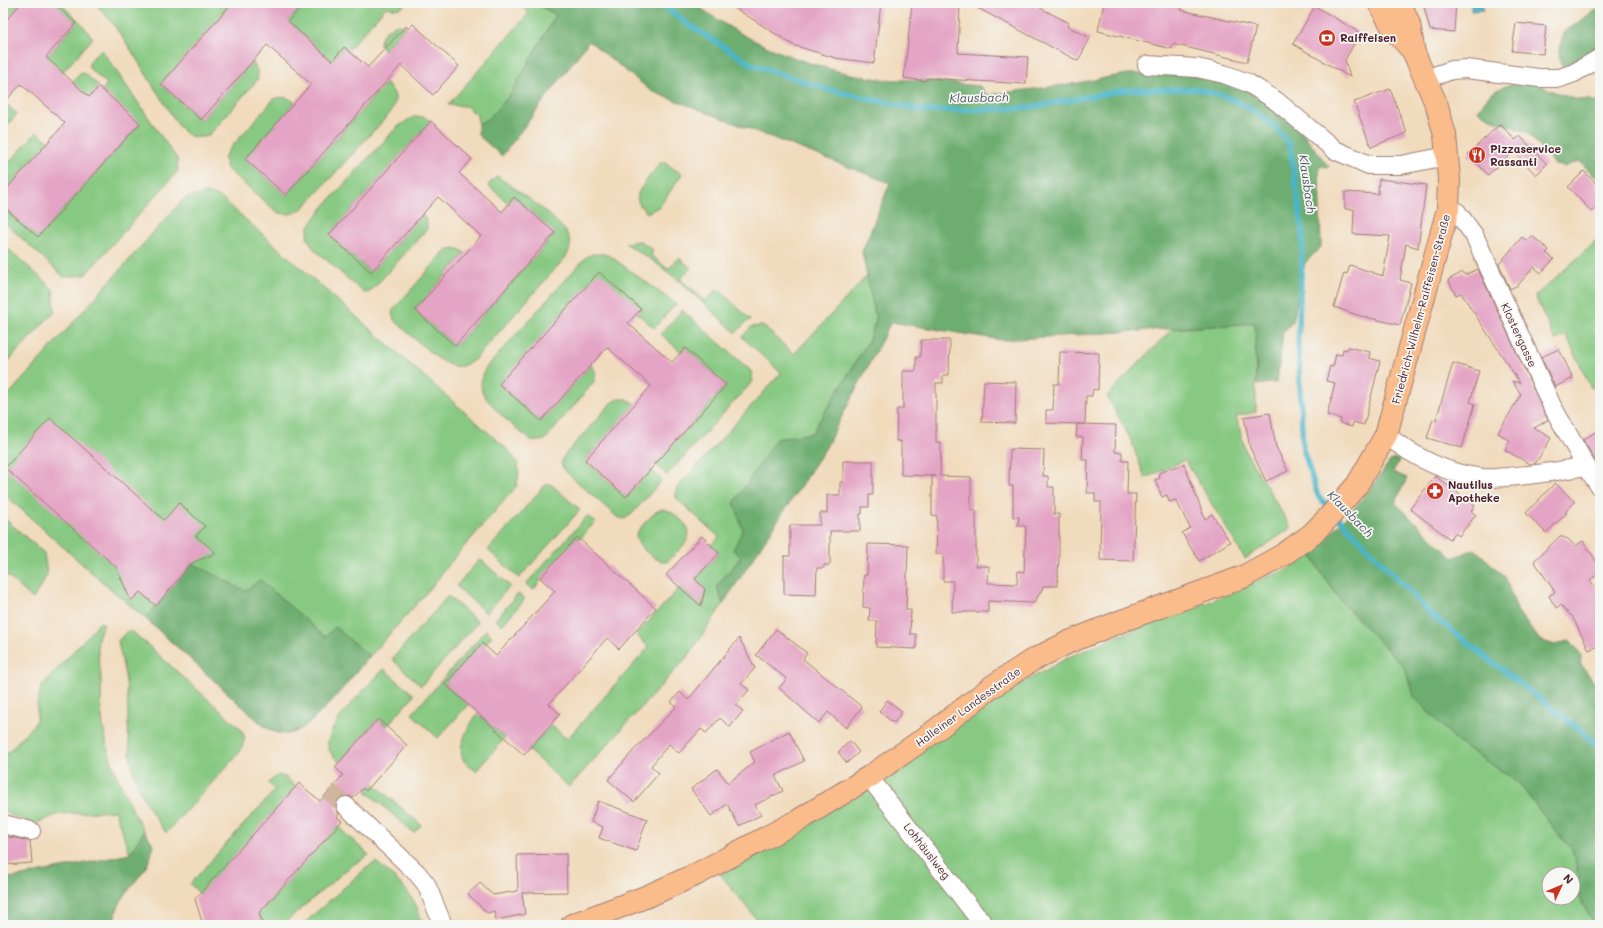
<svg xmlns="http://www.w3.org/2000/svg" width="1603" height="928" viewBox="0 0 1603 928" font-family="Mali,sans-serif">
<rect width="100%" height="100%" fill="#f6f6f2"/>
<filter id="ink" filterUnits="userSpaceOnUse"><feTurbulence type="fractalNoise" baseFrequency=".025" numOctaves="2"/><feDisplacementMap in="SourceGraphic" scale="8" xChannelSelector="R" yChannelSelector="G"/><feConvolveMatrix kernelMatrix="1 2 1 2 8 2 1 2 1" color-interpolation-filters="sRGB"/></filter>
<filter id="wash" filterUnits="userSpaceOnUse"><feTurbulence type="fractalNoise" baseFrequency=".012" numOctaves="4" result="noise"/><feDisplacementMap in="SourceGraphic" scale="16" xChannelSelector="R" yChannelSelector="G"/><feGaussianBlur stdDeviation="0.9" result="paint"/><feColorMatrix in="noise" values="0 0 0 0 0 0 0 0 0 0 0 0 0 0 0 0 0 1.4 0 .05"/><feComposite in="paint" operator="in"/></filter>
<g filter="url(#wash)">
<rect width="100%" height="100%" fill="#f1dbbd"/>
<!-- green -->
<path fill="#87c982" stroke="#687456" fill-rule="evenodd" d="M 3,3 L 21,3 L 3,24 Z
M 54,3 L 61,3 L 81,23 L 93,38 L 60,75 L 43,61 L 76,23 Z
M 95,3 L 108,3 L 113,8 L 119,3 L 232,3 L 161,84 L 201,120 L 252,62 C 257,68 259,73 257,80 L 210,134 C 199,139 191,139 182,130 C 175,122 169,110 163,101 C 141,68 123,32 95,3 Z
M 295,3 L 407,3 C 401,10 394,9 386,7 L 348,50 L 344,47 L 332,61 L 288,21 L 300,8 Z
M 517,3 L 535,3 L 556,15 L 510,95 L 489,118 L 478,124 L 477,115 L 466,106 L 448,105 L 529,13 Z
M 395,25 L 406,26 L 384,50 L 380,45 C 380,33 386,31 395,25 Z
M 101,49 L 177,159 L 178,171 L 85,275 L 64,277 L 3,221 L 3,206 L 38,237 L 140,124 L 102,90 L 107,84 L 89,68 L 89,62 Z
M 84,73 L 99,86 L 87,100 L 70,85 L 80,74 Z
M 386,83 C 396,94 398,98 391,112 L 304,207 C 295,214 288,216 277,212 L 227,169 L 224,159 L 227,152 L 274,99 C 283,96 287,97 295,102 L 245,159 L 286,195 Z
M 5,103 L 17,114 L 3,130 L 3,105 Z
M 413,117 L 424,117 L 431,121 L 329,235 L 371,272 L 422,215 L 426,220 L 427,229 L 370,292 L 364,293 L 314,249 L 307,238 L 309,226 L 326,204 L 397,127 Z
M 37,132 L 49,142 L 3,193 L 3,169 Z
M 662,161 L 682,174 L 660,206 L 647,213 C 642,208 636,203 638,194 C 639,189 657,167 662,161 Z
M 497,176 C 513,188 567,222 570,241 C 571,248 569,252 565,258 L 474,360 C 467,364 461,368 453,366 C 438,363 407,331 394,320 L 392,313 L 394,309 L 446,250 C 454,247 459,248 465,253 L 415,310 L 455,346 L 555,234 L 515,197 L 509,204 L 488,185 Z
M 207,193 L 220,197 L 508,450 C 520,464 521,469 516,487 L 444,570 L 435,583 L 313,720 C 296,734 284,738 264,726 L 145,618 L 92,573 L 3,493 L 3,401 L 179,204 L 186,198 Z
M 1600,238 L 1600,390 L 1597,386 L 1591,388 L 1566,335 L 1555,340 L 1535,296 Z
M 640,241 L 653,250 L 651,255 L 668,269 L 679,258 L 691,268 L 680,279 L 705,301 L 718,289 L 751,320 L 746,322 L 736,333 L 677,279 L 653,261 L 625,243 Z
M 3,244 L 53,289 L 55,311 L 3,367 L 3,278 L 11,269 L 3,262 Z
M 593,254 L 603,254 L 610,256 L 676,304 L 654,328 L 637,313 L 640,309 L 499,384 L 541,421 L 591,365 C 597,371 596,376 593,383 L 545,440 C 540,441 534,442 530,439 C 518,432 487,403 482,391 C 480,383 482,376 485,369 L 586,257 Z
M 867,276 L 876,320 L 868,342 L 812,433 L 776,439 L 743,530 L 741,557 L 717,586 L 723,604 L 689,655 L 569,787 L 528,750 L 551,725 L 567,739 L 649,647 L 636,635 L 680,587 L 701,606 L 705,589 L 695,579 L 719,553 L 711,545 L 719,537 L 676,498 L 676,489 L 781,373 L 742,337 L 751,327 L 763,326 L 794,354 Z
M 682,310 L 751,371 L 753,381 L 667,475 L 655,464 L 726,385 L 685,348 L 681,352 L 661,334 Z
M 1255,323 L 1256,412 L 1236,416 L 1246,452 L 1291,528 L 1245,559 L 1185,460 L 1145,478 L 1130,438 L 1107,396 L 1172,329 Z
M 620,399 L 627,399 L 635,404 L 585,460 L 626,497 L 650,469 L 662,480 L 632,514 L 624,519 L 617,517 L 564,470 L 561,463 L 563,457 L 612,402 Z
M 549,484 L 553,486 L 580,510 L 519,578 L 488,550 L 545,485 Z
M 663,509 C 671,511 676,515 682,521 C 700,536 678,550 667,562 C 658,563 635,546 636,535 C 637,530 653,514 657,511 C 658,511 662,509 663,509 Z
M 587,516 L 595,522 L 580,539 L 577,537 L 533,590 L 526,584 Z
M 3,517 L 44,553 L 47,575 L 33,599 L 3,572 Z
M 1310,553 L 1322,574 L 1342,602 L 1404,667 L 1415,698 L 1459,743 L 1517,781 L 1558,834 L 1571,848 L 1577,866 L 1579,898 L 1595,925 L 761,925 L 720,874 L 776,844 L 1017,686 L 1069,657 L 1123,634 L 1197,607 L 1269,576 L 1287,570 ZM 1549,874 L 1573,874 L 1573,898 L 1549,898 Z
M 480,559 L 510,586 L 486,613 L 456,586 Z
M 518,594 L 525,599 L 502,625 L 495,620 Z
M 448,596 L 478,622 L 421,686 L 392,659 Z
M 100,622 L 104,624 C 102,629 99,633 98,638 C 96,649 101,668 101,680 C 102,693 100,705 102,717 C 106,759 124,795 144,831 L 130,854 L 115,811 L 59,814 L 34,824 L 12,816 L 3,809 L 3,758 L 35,723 L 37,716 L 37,706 L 41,687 Z
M 486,630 L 492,636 L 484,645 L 482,643 L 445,684 L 468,705 L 438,738 L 412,714 Z
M 127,631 L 133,632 L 241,729 L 245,738 L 240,752 L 166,833 C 156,819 146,804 139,788 C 126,759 129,724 127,692 C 126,675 121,658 118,641 Z
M 384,669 L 414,695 L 387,726 L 378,719 L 339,762 C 334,757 329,752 328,745 C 326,725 370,684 384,669 Z
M 478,714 L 505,738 L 476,771 C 473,768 467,765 464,761 C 455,748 470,723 478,714 Z
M 278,775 L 285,777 L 296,787 L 200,894 L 190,884 L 275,790 L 268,783 Z
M 373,783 L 421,825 L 414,833 L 366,791 Z
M 337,826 L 369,855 L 351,866 L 283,924 L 263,925 L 259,913 Z
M 376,862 C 397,880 418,896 422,925 L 302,925 L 365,869 Z"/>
<!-- forest -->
<path fill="#6dad70" stroke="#5c664e" d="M 535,3 L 694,3 C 746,43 807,67 871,78 C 890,81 910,79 929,81 C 946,82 963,85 980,86 L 987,95 L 1072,84 L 1127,74 L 1184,73 L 1244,88 L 1284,116 L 1302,132 L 1329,167 L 1319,166 L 1321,247 L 1305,263 L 1293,321 L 1283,333 L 1277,382 L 1257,385 L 1255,323 L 1002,340 L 891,322 L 825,449 L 723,604 L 717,586 L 741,557 L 733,550 L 743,530 L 734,503 L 776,439 L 812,433 L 868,342 L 876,320 L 862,252 L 890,183 L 651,91 L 589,41 L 502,156 L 478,135 L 478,124 L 489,118 L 510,95 L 556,15 Z
M 1600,10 L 1600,52 L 1568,67 L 1561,65 L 1559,56 L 1563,33 L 1594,11 Z
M 1520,81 L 1538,83 L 1550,90 L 1574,99 L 1590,100 L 1600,103 L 1600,181 L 1579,161 L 1564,167 L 1555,165 L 1527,132 L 1494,120 L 1478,111 C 1490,91 1498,88 1520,81 Z
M 1396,459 L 1399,460 L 1393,472 L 1407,478 L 1395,503 L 1453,558 L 1475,549 L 1505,577 L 1518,612 L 1540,640 L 1555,645 L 1570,640 L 1582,656 L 1580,663 L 1600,690 L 1600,925 L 1595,925 L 1579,898 L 1577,866 L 1571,848 L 1558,834 L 1517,781 L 1459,743 L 1415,698 L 1404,667 L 1342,602 L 1322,574 L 1310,553 C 1341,525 1367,496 1390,461 Z
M 192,563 L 245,591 L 260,580 L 325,637 L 335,627 L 369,656 C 353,675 311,733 287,734 C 278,734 271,730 264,726 L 145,618 Z
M 144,831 L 154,845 C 152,851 151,858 148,863 C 140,880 110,905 116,925 L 3,925 L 3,878 L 17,877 L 130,854 Z"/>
<!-- water -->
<path fill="#4ab5c7" stroke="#4a6a79" d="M 1471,3 L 1482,3 L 1483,10 L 1471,11 Z"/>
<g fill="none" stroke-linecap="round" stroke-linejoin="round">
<!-- stream -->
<path stroke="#4ab5c7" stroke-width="5.5" d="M 661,3 L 686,23 L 751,64 L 830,90 L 926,111 L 1025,108 L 1126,90 L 1197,89 L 1227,97 L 1253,110 L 1273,125 L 1290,145 L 1303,234 L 1298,342 L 1303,449 L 1318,496 L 1330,508
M 1337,516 L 1434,617 L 1580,730 L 1600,748"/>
</g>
<g id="blocks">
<!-- building -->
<path fill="#e4a4c5" d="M 21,3 L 54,3 L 76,23 L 46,57 L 89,97 L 99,87 L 140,123 L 38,237 L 3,206 L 3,193 L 65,123 L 21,84 L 3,104 L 3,24 Z
M 232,3 L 305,3 L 288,21 L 332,61 L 344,47 L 368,67 L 406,26 L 408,29 L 413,24 L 459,66 L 433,95 L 401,65 L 286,195 L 245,159 L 311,84 L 267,45 L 201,120 L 161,84 Z
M 727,3 L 881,3 L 874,63 L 835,58 L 793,45 Z
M 912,3 L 960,3 L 958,53 L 1028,57 L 1026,84 L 926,78 L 926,81 L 904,78 Z
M 968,3 L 1031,3 L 1069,23 L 1067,26 L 1090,38 L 1078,61 Z
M 1104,3 L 1183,3 L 1181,10 L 1256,27 L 1247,62 L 1173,44 L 1172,49 L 1098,31 Z
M 1423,3 L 1456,3 L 1454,32 L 1430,30 Z
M 1315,6 L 1360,33 L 1345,60 L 1350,77 L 1293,44 Z
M 1516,23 L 1546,26 L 1543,54 L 1512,51 Z
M 1390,89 L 1407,133 L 1371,147 L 1354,102 Z
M 431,121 L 472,159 L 459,173 L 502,212 L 514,197 L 555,233 L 455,346 L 415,310 L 481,236 L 438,197 L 371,272 L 329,235 Z
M 1500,124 L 1515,140 L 1520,136 L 1547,164 L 1536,175 L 1514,151 L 1488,175 L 1468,154 Z
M 1584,171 L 1600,188 L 1600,204 L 1592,212 L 1568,187 Z
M 1379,179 L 1426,185 L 1418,248 L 1406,244 L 1400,280 L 1411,283 L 1400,325 L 1357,315 L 1334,307 L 1344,273 L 1347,274 L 1350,265 L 1383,276 L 1390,236 L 1353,234 L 1354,209 L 1345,209 L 1345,192 L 1378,194 Z
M 1532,236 L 1549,250 L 1546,253 L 1554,259 L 1541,273 L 1534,267 L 1518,285 L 1510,289 L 1499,264 L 1522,237 L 1527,241 Z
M 1478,269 L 1548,420 L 1534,428 L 1551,438 L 1535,464 L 1530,464 L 1505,450 L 1510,441 L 1498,433 L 1521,394 L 1512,381 L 1520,383 L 1461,293 L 1456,295 L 1448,280 L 1463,272 L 1465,275 Z
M 599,272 L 641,309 L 628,323 L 672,362 L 685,348 L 726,385 L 626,497 L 585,460 L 651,386 L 607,347 L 541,421 L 499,384 Z
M 921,340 L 950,340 L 949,375 L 943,375 L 943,383 L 936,383 L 936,442 L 941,442 L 940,476 L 971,477 L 971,510 L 976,510 L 976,566 L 989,566 L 988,583 L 1017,584 L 1018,571 L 1024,572 L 1026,526 L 1018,526 L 1019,517 L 1013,517 L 1013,486 L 1009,486 L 1010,449 L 1044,450 L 1043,476 L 1048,476 L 1048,487 L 1054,487 L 1054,514 L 1059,514 L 1059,559 L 1057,586 L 1044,586 L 1034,603 L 988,601 L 988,612 L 952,612 L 953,581 L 943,581 L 943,554 L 936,554 L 937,516 L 932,515 L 932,476 L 936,476 L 901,475 L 901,441 L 896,441 L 897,409 L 903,409 L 903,371 L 916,371 L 916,357 L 920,357 Z
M 1348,347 L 1370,352 L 1369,358 L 1380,361 L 1364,425 L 1353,422 L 1352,427 L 1340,423 L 1341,419 L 1327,415 L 1335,383 L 1326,381 L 1330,366 L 1333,367 L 1336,354 L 1342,355 L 1343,349 L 1347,350 Z
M 1559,349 L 1573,378 L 1555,387 L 1541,357 Z
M 1060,352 L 1099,353 L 1098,390 L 1093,389 L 1092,396 L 1086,396 L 1085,424 L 1077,424 L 1116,425 L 1115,452 L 1122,452 L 1122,461 L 1128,461 L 1127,494 L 1136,494 L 1133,561 L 1100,560 L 1101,502 L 1095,502 L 1095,493 L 1087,493 L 1088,460 L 1082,460 L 1083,437 L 1076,437 L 1077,424 L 1046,423 L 1046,410 L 1053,410 L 1054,384 L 1059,384 Z
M 1453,363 L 1479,371 L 1470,402 L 1475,404 L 1462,448 L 1427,438 L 1433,419 L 1436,420 Z
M 984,381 L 1016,382 L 1015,423 L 982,422 Z
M 1270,413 L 1276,447 L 1288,471 L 1266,481 L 1250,448 L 1244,417 Z
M 50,418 L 164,520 L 179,503 L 205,526 L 196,536 L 216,553 L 192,563 L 156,606 L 140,592 L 131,601 L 116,567 L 5,468 Z
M 1600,429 L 1600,468 L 1583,440 Z
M 843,461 L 873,461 L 873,495 L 869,495 L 869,507 L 862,507 L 862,514 L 860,514 L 860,531 L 830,531 L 830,565 L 824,565 L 824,568 L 817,568 L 816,595 L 784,594 L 784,556 L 790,556 L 790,525 L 820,525 L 820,513 L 827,513 L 827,495 L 840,495 L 840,482 L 843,482 Z
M 1184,464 L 1205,519 L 1212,514 L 1230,542 L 1199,561 L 1182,533 L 1190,528 L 1176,500 L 1169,502 L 1167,495 L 1162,497 L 1155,480 L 1160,478 L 1159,473 Z
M 1435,476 L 1475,506 L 1471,511 L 1476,515 L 1459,536 L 1455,533 L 1450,539 L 1410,509 Z
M 1555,483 L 1575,502 L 1565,512 L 1567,513 L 1546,533 L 1526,513 Z
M 702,536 L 719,553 L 695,579 L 705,589 L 701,606 L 666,575 Z
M 1560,536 L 1568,539 L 1575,546 L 1583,541 L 1600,567 L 1600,573 L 1590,580 L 1600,594 L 1600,645 L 1589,650 L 1572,616 L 1569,614 L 1561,605 L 1556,608 L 1549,596 L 1555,592 L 1534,561 Z
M 577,537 L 656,608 L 619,649 L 607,638 L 549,704 L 560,714 L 524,755 L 445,684 L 482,643 L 496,656 L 555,591 L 540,578 Z
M 868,544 L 908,545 L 906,610 L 911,610 L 910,634 L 916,634 L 916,649 L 876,647 L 877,621 L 869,621 L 870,608 L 863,607 L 864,575 L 867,575 Z
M 776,629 L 807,653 L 803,659 L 862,707 L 846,728 L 828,712 L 819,723 L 779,688 L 787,679 L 756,655 Z
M 739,638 L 755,668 L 741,684 L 749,690 L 736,705 L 743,711 L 730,727 L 720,718 L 706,733 L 701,729 L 679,753 L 669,744 L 651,766 L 659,773 L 634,802 L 608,780 L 633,751 L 676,707 L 671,702 L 680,692 L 688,700 Z
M 887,700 L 902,711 L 894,723 L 879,712 Z
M 378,719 L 407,745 L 366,791 L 363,788 L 353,798 L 349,796 L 343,796 L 338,799 L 336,804 L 336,809 L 339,814 L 337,817 L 342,821 L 259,913 L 263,925 L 203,925 L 195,899 L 299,783 L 320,801 L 343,775 L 335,767 Z
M 789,731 L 804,761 L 775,776 L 783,791 L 755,805 L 761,815 L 739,826 L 727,804 L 711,816 L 691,789 L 717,769 L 728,783 L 755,762 L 750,752 Z
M 850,741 L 859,752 L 847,763 L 838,752 Z
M 598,801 L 647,819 L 636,851 L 599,838 L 603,827 L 591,822 Z
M 3,837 L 10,837 L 30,841 L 32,863 L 3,865 Z
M 566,854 L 567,892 L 522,893 L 525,914 L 496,920 L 494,911 L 487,913 L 468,894 L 480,883 L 493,895 L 518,891 L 517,855 Z"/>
</g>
</g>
<g filter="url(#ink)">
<use href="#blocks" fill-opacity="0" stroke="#9e7d74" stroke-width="1"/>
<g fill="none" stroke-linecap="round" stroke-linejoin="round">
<!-- minor-tunnel -->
<path stroke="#d0b5a0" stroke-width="18" stroke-dasharray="18 9" stroke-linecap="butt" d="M 329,791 L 346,806"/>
<!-- minor casing -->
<g stroke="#9e7d74" stroke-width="20">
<path id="minor" d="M 1147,65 L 1197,68 L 1224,74 L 1248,83 L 1275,100 L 1335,150 L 1369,165 L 1401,165 L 1447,156
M 1425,79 L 1452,70 L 1466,69 L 1539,78 L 1560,78 L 1574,73 L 1600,58
M 1448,209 L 1457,212 L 1474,235 L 1552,406 L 1586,466
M 1386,435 C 1414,457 1447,474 1483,478 C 1491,479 1500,477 1507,477 C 1534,475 1560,471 1586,466 L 1600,487
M 869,777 L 975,914 L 985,925
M 346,806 L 417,873 L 426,884 L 443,925
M 3,824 L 31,831"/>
</g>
<!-- major casing -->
<g stroke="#9e7d74" stroke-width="24">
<path id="major" d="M 1379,3 L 1395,31 L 1414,52
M 572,925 L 648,896 L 697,874 L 799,820 L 869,777 L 932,733 L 993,686 L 1031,661 L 1069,642 L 1124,620 L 1243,577 L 1281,556 L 1311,535 L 1329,517 L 1357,485 L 1386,435 L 1448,209 L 1449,179 L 1445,135 L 1437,106 L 1414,53 L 1409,24 L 1400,3"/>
</g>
<!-- minor -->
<use href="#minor" stroke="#fff" stroke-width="18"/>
<!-- major -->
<use href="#major" stroke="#fabc8b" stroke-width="22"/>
</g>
</g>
<!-- icons -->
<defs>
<g id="bank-disc" transform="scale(0.9)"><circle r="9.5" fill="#c8321e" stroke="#f6f6f2"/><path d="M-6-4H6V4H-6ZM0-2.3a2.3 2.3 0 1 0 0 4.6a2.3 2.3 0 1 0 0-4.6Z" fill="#fff"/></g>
<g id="restaurant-disc" transform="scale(0.9)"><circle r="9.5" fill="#c8321e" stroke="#f6f6f2"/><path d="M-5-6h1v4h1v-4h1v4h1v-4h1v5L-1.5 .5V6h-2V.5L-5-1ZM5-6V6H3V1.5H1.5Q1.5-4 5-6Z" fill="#fff"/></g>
<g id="pharmacy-disc" transform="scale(0.9)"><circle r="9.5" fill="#c8321e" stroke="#f6f6f2"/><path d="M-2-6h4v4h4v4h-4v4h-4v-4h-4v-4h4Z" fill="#fff"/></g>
</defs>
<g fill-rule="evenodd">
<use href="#bank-disc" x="1327" y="38"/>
<use href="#restaurant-disc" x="1477" y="155"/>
<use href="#pharmacy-disc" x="1435" y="491"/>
</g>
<g text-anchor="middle" stroke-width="3.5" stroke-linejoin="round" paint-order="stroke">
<!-- poi labels -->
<g font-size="11" font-weight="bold" fill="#4a1f2b" stroke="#f6f6f2" text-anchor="start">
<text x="1340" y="42">Raiffeisen</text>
<text x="1490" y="153">Pizzaservice<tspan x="1490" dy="13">Rassanti</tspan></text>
<text x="1448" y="489">Nautilus<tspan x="1448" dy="13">Apotheke</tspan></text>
</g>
<!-- street labels -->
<g font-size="11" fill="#4a1f2b" stroke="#f6f6f2">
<text transform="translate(1421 309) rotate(-75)" y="4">Friedrich-Wilhelm-Raiffeisen-Straße</text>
<text transform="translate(1519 335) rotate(65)" y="4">Klostergasse</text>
<text transform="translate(968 707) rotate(-36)" y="4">Halleiner Landesstraße</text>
<text transform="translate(927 851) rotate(52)" y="4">Lohhäuslweg</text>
</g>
<!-- water labels -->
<g font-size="12" font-style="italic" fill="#4a5462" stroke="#f6f6f2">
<text transform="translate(979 98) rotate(-1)" y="4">Klausbach</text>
<text transform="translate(1307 184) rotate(82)" y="4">Klausbach</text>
<text transform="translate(1350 514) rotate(46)" y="4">Klausbach</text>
</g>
</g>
<!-- margin -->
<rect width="1603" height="928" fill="none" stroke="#f6f6f2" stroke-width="16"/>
<!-- north arrow -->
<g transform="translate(1561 886) rotate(46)"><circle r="19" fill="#f6f6f2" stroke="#b1a0a2"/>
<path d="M0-3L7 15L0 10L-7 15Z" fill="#c8321e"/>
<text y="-6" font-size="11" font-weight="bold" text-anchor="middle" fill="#4a1f2b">N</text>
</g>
</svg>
